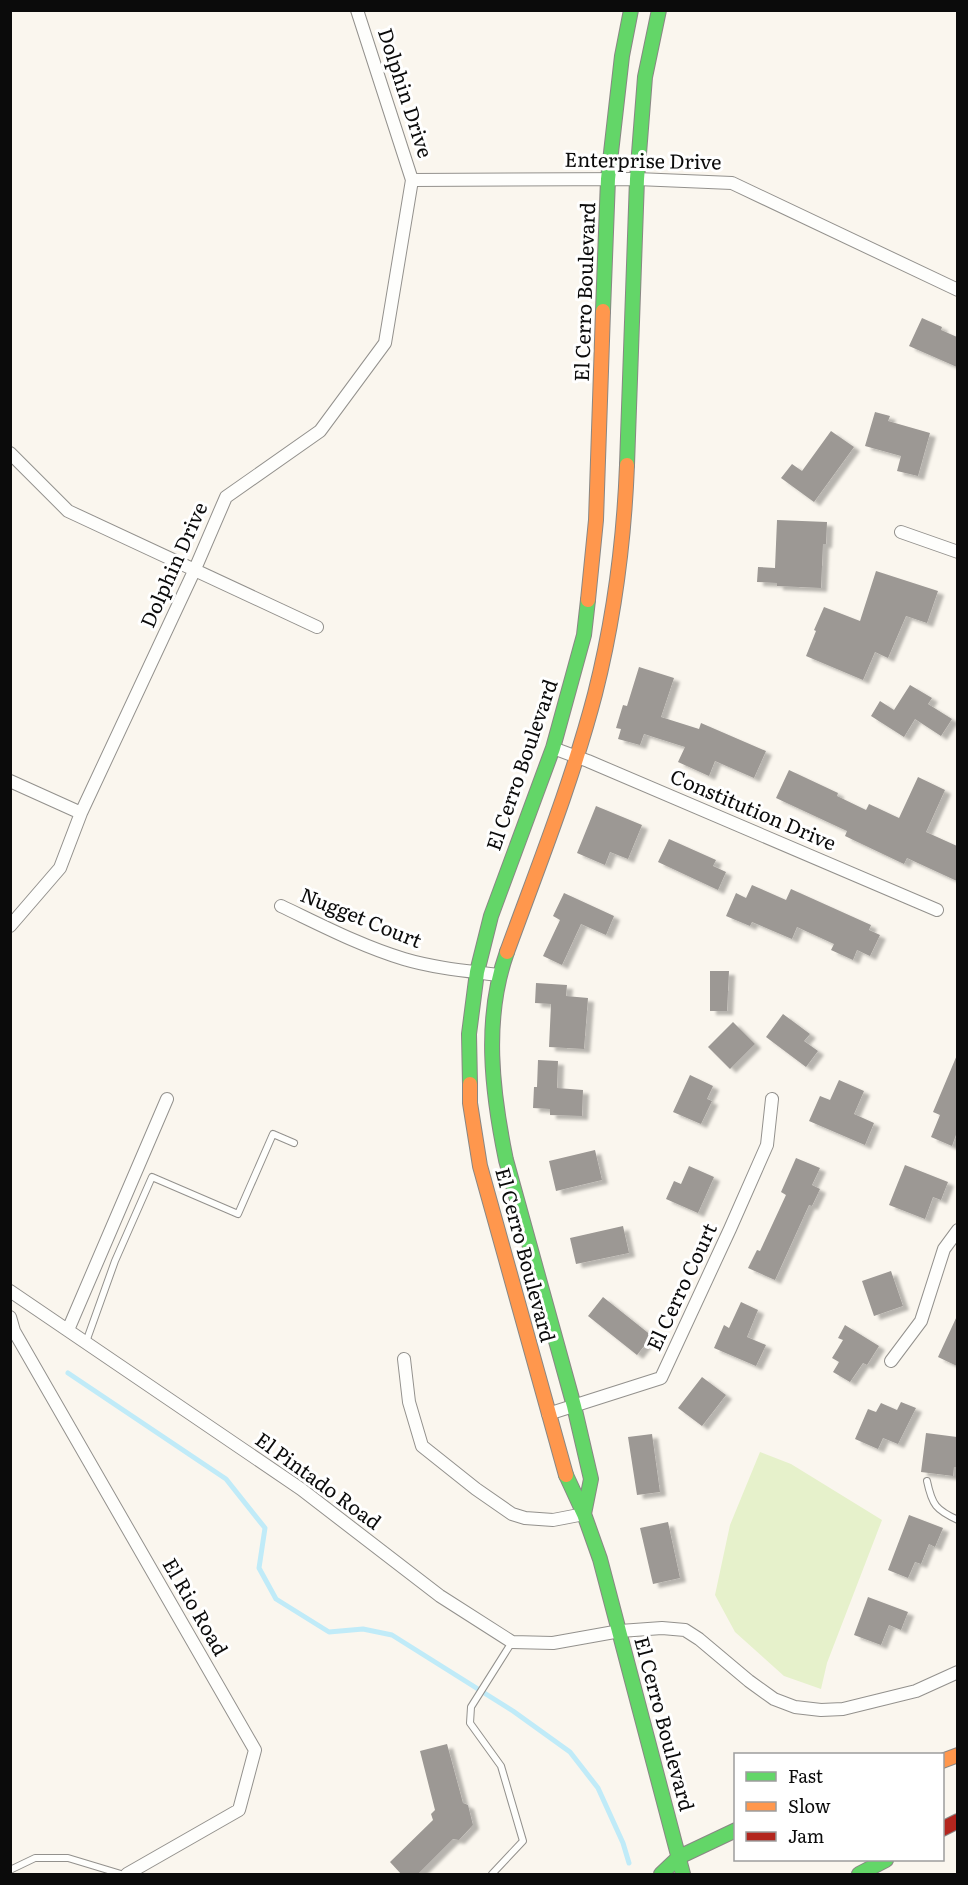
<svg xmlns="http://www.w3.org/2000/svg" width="968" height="1885" viewBox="0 0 968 1885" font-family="Literata,serif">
<defs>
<filter id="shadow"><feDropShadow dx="6" dy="4" stdDeviation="1.5" flood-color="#0004"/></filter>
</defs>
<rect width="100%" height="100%" fill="#faf6ee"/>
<!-- green -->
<path fill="#e6f1cb" d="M 760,1452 L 791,1464 L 882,1520 L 827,1663 L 821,1689 L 784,1676 L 735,1632 L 715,1595 L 730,1525 Z"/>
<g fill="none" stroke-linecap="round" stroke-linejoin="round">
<!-- stream -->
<path stroke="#c0ebf8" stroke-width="5" d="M 68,1373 L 226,1479 L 265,1528 L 259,1568 L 276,1599 L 329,1632 L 363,1629 L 392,1635 L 513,1711 L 570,1752 L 598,1788 L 623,1843 L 629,1863"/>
</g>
<!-- building -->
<path fill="#9c9894" filter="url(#shadow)" d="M 922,318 L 942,327 L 941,330 L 957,337 L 957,367 L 909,346 Z
M 875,412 L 890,416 L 888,421 L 930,433 L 918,476 L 897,471 L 901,456 L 865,446 Z
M 831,431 L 854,447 L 814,502 L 781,478 L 792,464 L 802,471 Z
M 777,520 L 827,522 L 826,544 L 823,544 L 821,588 L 777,586 L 777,583 L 757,582 L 758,567 L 775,568 Z
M 876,571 L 938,591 L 927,623 L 906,616 L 888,658 L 875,652 L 863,680 L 806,656 L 816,631 L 814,630 L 824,607 L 860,621 Z
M 639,667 L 674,678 L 661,717 L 699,729 L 701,723 L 766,751 L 754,778 L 715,761 L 709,776 L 678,762 L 685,747 L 644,734 L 640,745 L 618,739 L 621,729 L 616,728 L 623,705 L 627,706 Z
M 910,685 L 932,698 L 928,704 L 952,719 L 941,736 L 915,719 L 904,737 L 871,716 L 880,701 L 894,710 Z
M 789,770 L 838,793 L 837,796 L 866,810 L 869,804 L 899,818 L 918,777 L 945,790 L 926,832 L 957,846 L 957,881 L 907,858 L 904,864 L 845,836 L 847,831 L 776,798 Z
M 596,806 L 642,825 L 628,859 L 610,852 L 605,865 L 577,853 Z
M 669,839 L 716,860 L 713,866 L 726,872 L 718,890 L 658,862 Z
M 752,885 L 786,900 L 791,889 L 871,925 L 869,930 L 880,935 L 870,956 L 857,950 L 853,960 L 831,950 L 834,944 L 797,927 L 792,939 L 752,922 L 750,926 L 726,916 L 736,893 L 746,898 Z
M 564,893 L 614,916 L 606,935 L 581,924 L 562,965 L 543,956 L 560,920 L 553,916 Z
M 710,971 L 729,971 L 727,1011 L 710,1011 Z
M 536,983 L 567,985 L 566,996 L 588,998 L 584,1049 L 549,1047 L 551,1004 L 535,1003 Z
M 783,1014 L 810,1034 L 804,1041 L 818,1051 L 806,1067 L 766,1037 Z
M 733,1022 L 755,1044 L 730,1069 L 708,1047 Z
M 957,1055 L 957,1132 L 952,1146 L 931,1137 L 940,1115 L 933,1112 Z
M 538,1060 L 558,1061 L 557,1088 L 583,1090 L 582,1116 L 550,1115 L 550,1109 L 533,1108 L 534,1087 L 537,1087 Z
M 690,1075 L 713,1086 L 707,1099 L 712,1101 L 701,1124 L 673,1112 Z
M 839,1080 L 864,1091 L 854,1114 L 874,1123 L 865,1145 L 809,1121 L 820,1096 L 830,1100 Z
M 595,1150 L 602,1180 L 556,1191 L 549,1161 Z
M 796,1158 L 820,1168 L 812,1185 L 820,1189 L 812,1206 L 809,1205 L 775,1280 L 748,1268 L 757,1250 L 760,1251 L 786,1195 L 781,1192 Z
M 905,1165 L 948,1182 L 941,1200 L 933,1197 L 925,1219 L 889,1205 Z
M 689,1166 L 714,1177 L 698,1213 L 666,1199 L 674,1181 L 681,1184 Z
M 623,1226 L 629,1253 L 576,1264 L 570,1238 Z
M 891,1271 L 903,1306 L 874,1316 L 862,1281 Z
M 603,1297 L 652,1336 L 637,1355 L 588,1316 Z
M 741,1302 L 758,1310 L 747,1337 L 766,1345 L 756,1366 L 714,1348 L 724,1325 L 729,1328 Z
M 957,1316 L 957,1366 L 938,1357 Z
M 845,1325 L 879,1346 L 867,1365 L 863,1363 L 850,1382 L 833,1372 L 839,1362 L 832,1358 L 843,1340 L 838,1338 Z
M 702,1377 L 726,1395 L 702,1426 L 678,1408 Z
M 901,1402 L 916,1408 L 898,1444 L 883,1438 L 878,1449 L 855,1439 L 868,1409 L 876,1412 L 881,1403 L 897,1410 Z
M 926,1433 L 957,1437 L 957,1467 L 954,1467 L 953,1476 L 921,1472 Z
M 652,1434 L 660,1492 L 637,1495 L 628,1437 Z
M 909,1515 L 943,1528 L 935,1547 L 929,1544 L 921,1564 L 915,1562 L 908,1578 L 888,1570 Z
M 668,1522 L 680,1578 L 653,1584 L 640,1528 Z
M 868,1597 L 908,1612 L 901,1630 L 889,1625 L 881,1645 L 854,1635 Z
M 447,1744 L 463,1803 L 468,1805 L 473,1825 L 459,1840 L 453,1839 L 417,1875 L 402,1875 L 390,1862 L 433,1820 L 431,1814 L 435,1810 L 420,1751 Z"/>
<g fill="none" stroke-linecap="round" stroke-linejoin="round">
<!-- lane casing -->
<g stroke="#93918d" stroke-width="8">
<path id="lane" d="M 86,1342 L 115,1261 L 152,1177 L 238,1214 L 273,1134 L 294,1143
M 927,1481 C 932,1505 936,1510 958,1520
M 10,1870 L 35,1858 L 68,1858 L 121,1874
M 492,1874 L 523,1841 L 501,1766 L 470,1723 L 471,1707 L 512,1642"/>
</g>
<!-- street casing -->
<g stroke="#93918d" stroke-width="14">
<path id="street" d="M 412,180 L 637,179 L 732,183 L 958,290
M 10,453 L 68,511 L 317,627
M 901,532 L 958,552
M 553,748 L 588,761 L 937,910
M 10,781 L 81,813
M 281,906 C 321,925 361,946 404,959 C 434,968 468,971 499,975
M 10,926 L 60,868 L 81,813 L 195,569 L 226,497 L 320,431 L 385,343 L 412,180 L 357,10
M 10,1291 L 301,1489 L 440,1596 L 512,1642 L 553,1643 L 620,1631 L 662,1628 L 685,1630 L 699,1639 L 749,1681 L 774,1699 L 795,1707 L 821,1710 L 843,1709 L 916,1691 L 958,1672
M 10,1317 L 14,1331 L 255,1750 L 239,1810 L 127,1874
M 68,1330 L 167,1099
M 404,1359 L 409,1402 L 422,1446 L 476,1489 L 512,1514 L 525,1518 L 553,1520 L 584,1514
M 891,1361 L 921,1321 L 944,1249 L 958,1230
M 548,1414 L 661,1378 L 730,1229 L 767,1145 L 772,1099"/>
</g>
<!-- fast casing -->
<g stroke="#898784" stroke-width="16">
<path id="fast" d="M 603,311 L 608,179 L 622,56 L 631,10
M 627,465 L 637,179 L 645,77 L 659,10
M 507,952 C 483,1019 492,1092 506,1160 L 574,1406 L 591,1479 L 584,1514
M 470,1084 L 469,1034 L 477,972 L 491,916 L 553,748 L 584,635 L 588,600
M 566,1475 L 584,1514 L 600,1559 L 683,1874
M 661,1874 L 679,1857 L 736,1830
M 859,1874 L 886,1860"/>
</g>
<!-- slow casing -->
<g stroke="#898784" stroke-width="16">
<path id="slow" d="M 588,600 L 596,520 L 603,311
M 507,952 C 538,867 572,782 595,694 C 614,619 624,542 627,465
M 470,1084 L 470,1103 L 480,1166 L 566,1475
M 942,1761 L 958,1755"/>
</g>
<!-- jam casing -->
<g stroke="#898784" stroke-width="16">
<path id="jam" d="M 942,1829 L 958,1821"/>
</g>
<!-- lane -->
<use href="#lane" stroke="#fefefc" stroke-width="6"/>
<!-- street -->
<use href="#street" stroke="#fefefc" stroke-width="12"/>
<!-- fast -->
<use href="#fast" stroke="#63d668" stroke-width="14"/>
<!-- slow -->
<use href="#slow" stroke="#ff974d" stroke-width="14"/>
<!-- jam -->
<use href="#jam" stroke="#b3261e" stroke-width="14"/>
</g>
<g text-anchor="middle" stroke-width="6" stroke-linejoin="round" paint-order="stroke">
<!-- street labels -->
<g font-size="20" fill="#0b0b0b" stroke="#fff">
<text transform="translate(405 93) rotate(72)" y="7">Dolphin Drive</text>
<text transform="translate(643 161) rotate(1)" y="7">Enterprise Drive</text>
<text transform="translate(585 292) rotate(-88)" y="7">El Cerro Boulevard</text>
<text transform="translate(174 565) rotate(-66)" y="7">Dolphin Drive</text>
<text transform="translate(522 765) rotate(-71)" y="7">El Cerro Boulevard</text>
<text transform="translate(753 810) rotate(23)" y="7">Constitution Drive</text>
<text transform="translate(361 918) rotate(22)" y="7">Nugget Court</text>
<text transform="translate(525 1255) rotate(75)" y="7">El Cerro Boulevard</text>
<text transform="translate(682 1287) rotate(-65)" y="7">El Cerro Court</text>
<text transform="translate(318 1481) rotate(36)" y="7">El Pintado Road</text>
<text transform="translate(195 1607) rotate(60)" y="7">El Rio Road</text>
<text transform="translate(664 1724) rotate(75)" y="7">El Cerro Boulevard</text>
</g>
</g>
<!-- border -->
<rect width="968" height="1885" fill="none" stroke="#0b0b0b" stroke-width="24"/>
<!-- legend -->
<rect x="734" y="1753" width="210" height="108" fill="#ffffff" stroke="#9d9d9d" stroke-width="1.5"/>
<rect x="746" y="1772" width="30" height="9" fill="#63d668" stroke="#9d9d9d" stroke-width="1.5"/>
<text x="788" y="1783" font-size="18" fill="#0b0b0b">Fast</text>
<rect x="746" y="1802" width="30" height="9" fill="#ff974d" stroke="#9d9d9d" stroke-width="1.5"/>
<text x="788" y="1813" font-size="18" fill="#0b0b0b">Slow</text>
<rect x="746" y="1832" width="30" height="9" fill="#b3261e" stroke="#9d9d9d" stroke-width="1.5"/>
<text x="788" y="1843" font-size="18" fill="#0b0b0b">Jam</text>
</svg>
